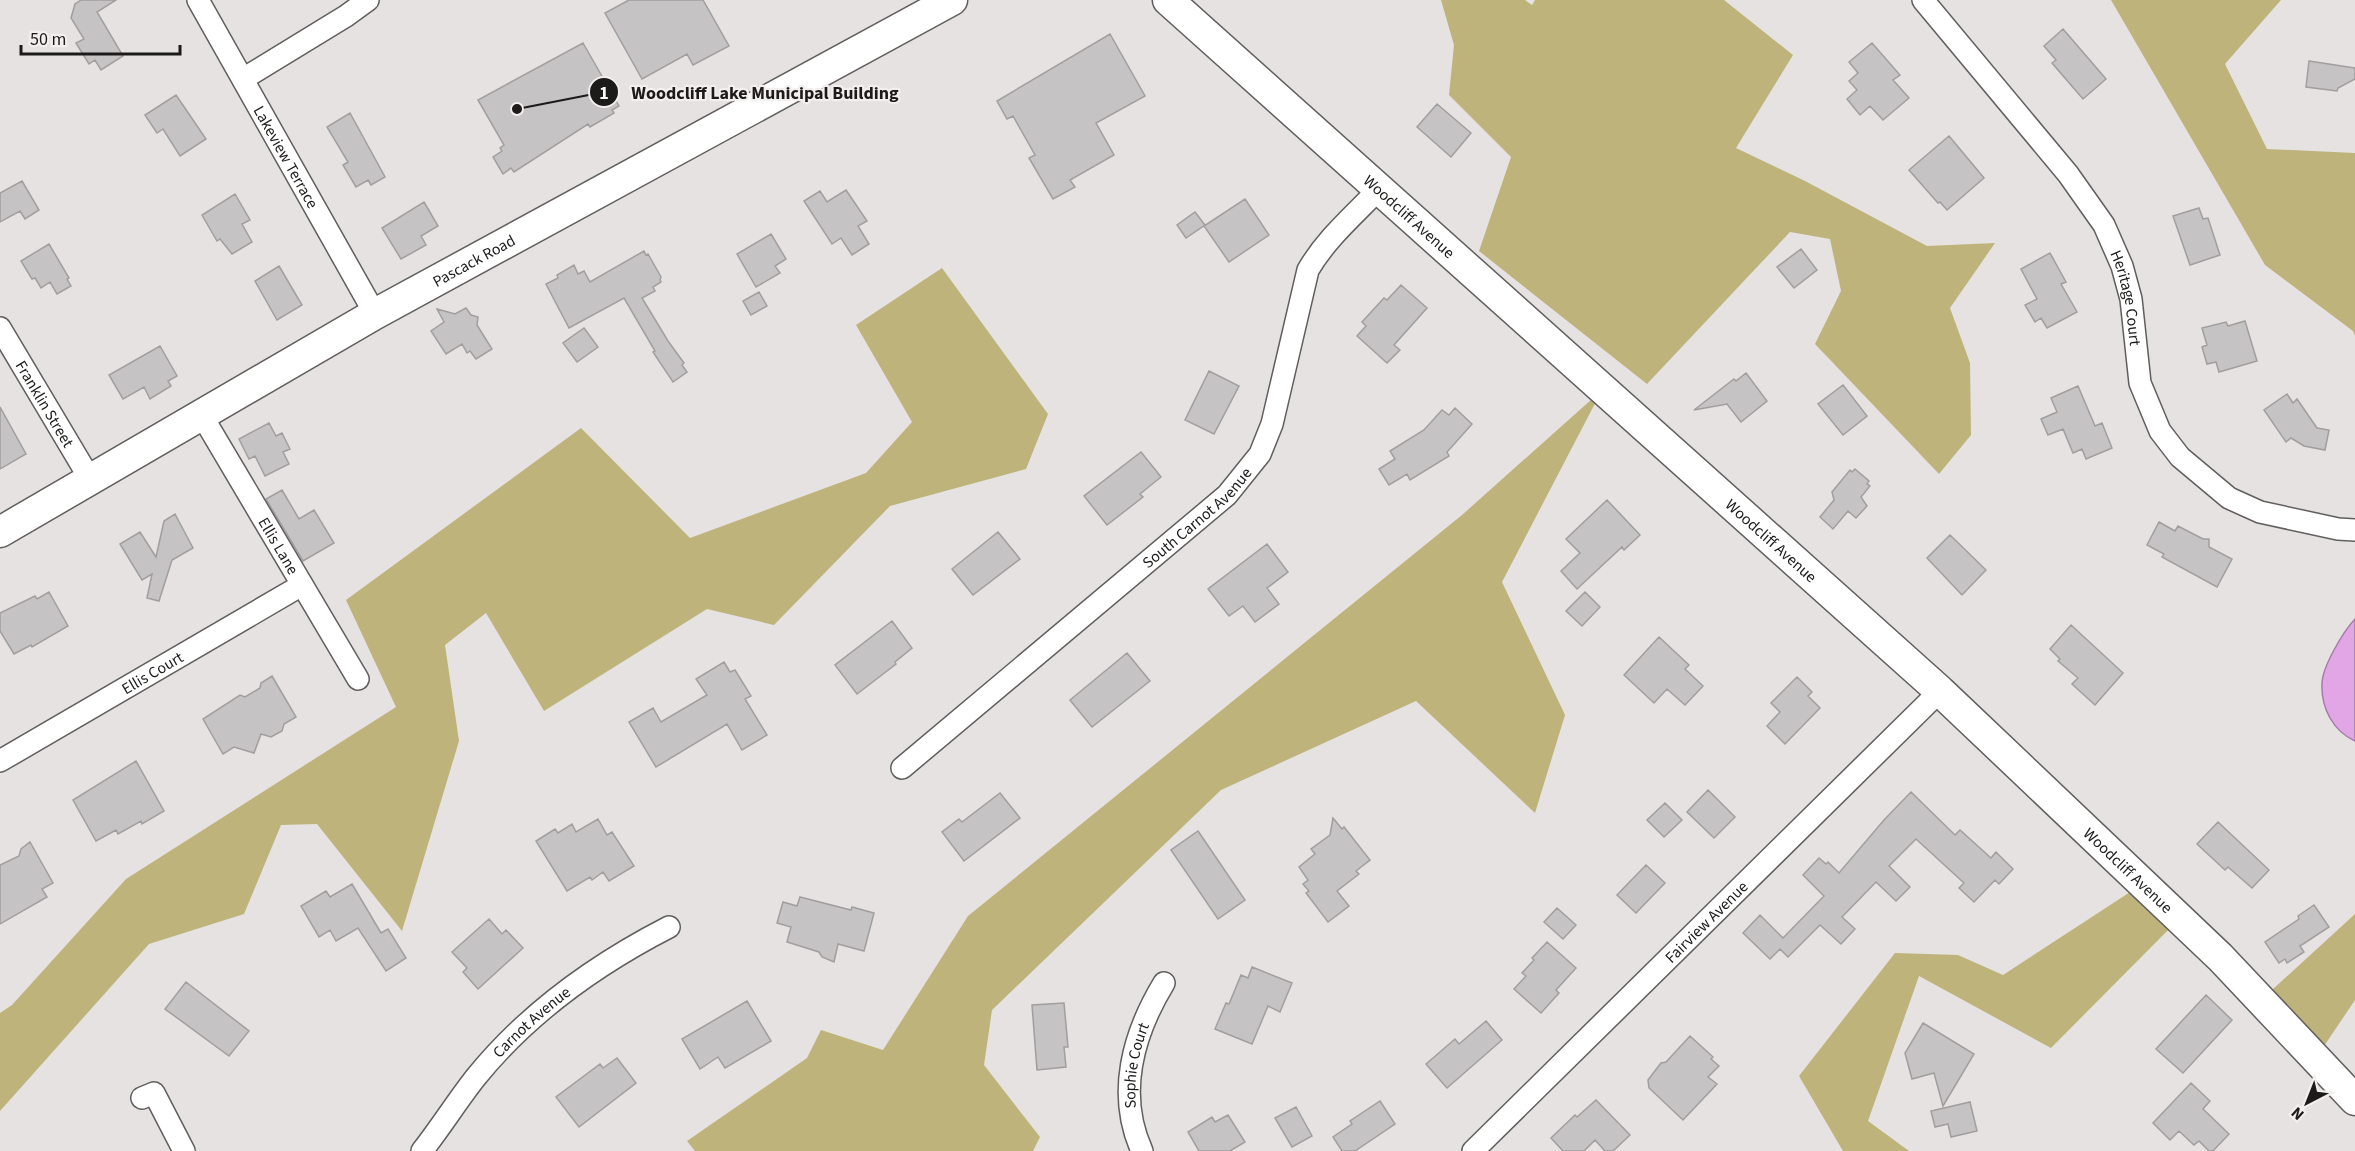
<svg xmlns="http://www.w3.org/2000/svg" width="2355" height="1151" viewBox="0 0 2355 1151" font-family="'Source Sans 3',sans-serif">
<rect width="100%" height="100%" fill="#e5e2e1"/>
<!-- green -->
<path fill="#beb47b" d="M 1441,0 L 1525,0 L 1532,5 L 1535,0 L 1724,0 L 1793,55 L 1736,148 L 1805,181 L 1927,246 L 1995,243 L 1950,308 L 1970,363 L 1971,435 L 1939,474 L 1815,344 L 1841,291 L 1830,239 L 1790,232 L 1647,384 L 1479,251 L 1511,157 L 1449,95 L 1454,45 Z
M 2111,0 L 2281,0 L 2225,64 L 2267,149 L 2355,153 L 2355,336 L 2353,331 L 2265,265 Z
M 942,268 L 1048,414 L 1026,469 L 890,506 L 774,625 L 707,609 L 544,711 L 486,613 L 445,645 L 459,741 L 402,931 L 317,824 L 281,825 L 244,914 L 149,944 L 0,1111 L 0,1013 L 12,1005 L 126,879 L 396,707 L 346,600 L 581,428 L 690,538 L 866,473 L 912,422 L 856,325 Z
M 1602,390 L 1502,582 L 1565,715 L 1535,813 L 1416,701 L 1221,790 L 992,1010 L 984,1065 L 1040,1137 L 1033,1151 L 695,1151 L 687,1141 L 807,1058 L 821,1030 L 883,1050 L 968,916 L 1462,515 Z
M 2144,883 L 2180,918 L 2051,1048 L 1919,976 L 1868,1121 L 1909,1151 L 1843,1151 L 1799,1076 L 1895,953 L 1958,955 L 2003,975 Z
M 2355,914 L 2355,1000 L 2316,1058 L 2261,1000 Z"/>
<!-- water -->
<path fill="#e2a6e7" stroke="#a77caa" stroke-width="1.5" d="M 2355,619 L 2355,741 C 2333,731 2321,708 2322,684 C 2322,667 2343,632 2355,619 Z"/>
<!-- building -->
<path fill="#c6c3c4" stroke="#a19e9f" stroke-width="1.5" d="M 81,0 L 116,0 L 97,12 L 123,56 L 101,70 L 95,60 L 89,64 L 76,43 L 84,39 L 71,18 L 75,4 Z
M 629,0 L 703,0 L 729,46 L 693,65 L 687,54 L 642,79 L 605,13 Z
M 2063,29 L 2106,79 L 2083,99 L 2052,63 L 2056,60 L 2044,46 Z
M 1110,34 L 1145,96 L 1096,123 L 1114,155 L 1070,180 L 1075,187 L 1053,199 L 1029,158 L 1035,155 L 1013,116 L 1007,119 L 997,101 Z
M 583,43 L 619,106 L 612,110 L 614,113 L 590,127 L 588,124 L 514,172 L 511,168 L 503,174 L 493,157 L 502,151 L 500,148 L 504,145 L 478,100 Z
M 1872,43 L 1900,75 L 1893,80 L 1909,98 L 1883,120 L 1870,106 L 1860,115 L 1847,99 L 1857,90 L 1849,81 L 1858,73 L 1849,62 Z
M 2309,61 L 2355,68 L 2355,79 L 2338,88 L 2337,91 L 2306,87 Z
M 176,95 L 206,139 L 180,156 L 163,129 L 157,133 L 145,115 Z
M 1437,104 L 1471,133 L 1451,157 L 1417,127 Z
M 350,113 L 385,177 L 371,185 L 368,180 L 356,187 L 343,165 L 348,162 L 327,127 Z
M 1949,136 L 1984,178 L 1947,210 L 1940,202 L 1938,203 L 1909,170 Z
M 22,181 L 39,210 L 25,219 L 20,211 L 0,222 L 0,193 Z
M 846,190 L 867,221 L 858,226 L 869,244 L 852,255 L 841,238 L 832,244 L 804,201 L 820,191 L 827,202 Z
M 235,194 L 250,220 L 242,224 L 252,242 L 232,254 L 220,239 L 217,241 L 202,215 Z
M 1245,199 L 1269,235 L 1229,262 L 1204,226 Z
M 424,202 L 438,226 L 421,236 L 426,245 L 401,259 L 382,228 Z
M 2199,208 L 2203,219 L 2208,218 L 2220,255 L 2190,265 L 2173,216 Z
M 1195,212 L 1205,225 L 1186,238 L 1177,225 Z
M 771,234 L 786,259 L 775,266 L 780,273 L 756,287 L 737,254 Z
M 49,244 L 69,278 L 67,279 L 71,286 L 57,294 L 50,282 L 41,288 L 35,278 L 32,279 L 21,261 Z
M 1801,249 L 1817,270 L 1794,288 L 1777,267 Z
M 644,251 L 646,255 L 648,254 L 661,277 L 660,280 L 661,282 L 653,287 L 655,291 L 642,298 L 668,341 L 684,363 L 682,365 L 687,372 L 673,382 L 653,352 L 655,351 L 624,298 L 569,328 L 546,284 L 558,278 L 557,275 L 574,265 L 578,274 L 584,271 L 590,282 Z
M 2050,253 L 2066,282 L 2061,284 L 2077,312 L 2047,328 L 2041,318 L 2035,322 L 2025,305 L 2037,299 L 2021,269 Z
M 279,266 L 302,305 L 277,320 L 255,281 Z
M 1401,285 L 1427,308 L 1394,345 L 1400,350 L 1387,363 L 1357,336 L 1366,326 L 1362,322 L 1384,298 L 1387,300 Z
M 759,292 L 767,306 L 751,315 L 743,301 Z
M 466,308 L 471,315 L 478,317 L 477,325 L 492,349 L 476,359 L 470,351 L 467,353 L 462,344 L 446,354 L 431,331 L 444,322 L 437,309 L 455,314 Z
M 2245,321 L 2257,361 L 2219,372 L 2216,362 L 2207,364 L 2202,347 L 2207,345 L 2202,328 L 2226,322 L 2228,326 Z
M 584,328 L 598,347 L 577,362 L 563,343 Z
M 160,346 L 177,376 L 168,381 L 171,386 L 150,399 L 144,387 L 123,399 L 109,375 Z
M 1209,371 L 1239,386 L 1214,434 L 1185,420 Z
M 1746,373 L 1767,401 L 1741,422 L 1727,404 L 1694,410 L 1734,379 L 1736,381 Z
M 1843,385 L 1867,416 L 1843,435 L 1818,404 Z
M 2078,386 L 2095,426 L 2102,423 L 2112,448 L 2086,459 L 2082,449 L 2073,453 L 2063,429 L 2048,435 L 2041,419 L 2057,412 L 2051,398 Z
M 2287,394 L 2293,403 L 2297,399 L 2317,428 L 2329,430 L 2325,450 L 2304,446 L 2291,438 L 2286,442 L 2264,410 Z
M 0,407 L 26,454 L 0,469 Z
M 1455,408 L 1472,424 L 1447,452 L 1449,456 L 1410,480 L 1407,474 L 1389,485 L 1379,469 L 1395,459 L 1390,451 L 1424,430 L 1442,410 L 1449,415 Z
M 269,423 L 276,436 L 282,433 L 290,449 L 283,452 L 289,464 L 265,476 L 255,456 L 249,459 L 239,439 Z
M 1141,452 L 1161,477 L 1140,494 L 1143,497 L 1107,525 L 1084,496 Z
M 1855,469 L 1869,481 L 1867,484 L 1870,486 L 1861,497 L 1867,506 L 1856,518 L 1848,511 L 1833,529 L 1820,517 L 1834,500 L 1832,492 L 1850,470 L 1852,472 Z
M 282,490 L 299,519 L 314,510 L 334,543 L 303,561 L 266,499 Z
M 1607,500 L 1640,535 L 1624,550 L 1622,547 L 1577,589 L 1561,571 L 1580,553 L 1566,539 Z
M 175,514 L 193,548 L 172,560 L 159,601 L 147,598 L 152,574 L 142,580 L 120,544 L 140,532 L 156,557 L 164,521 Z
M 2159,522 L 2175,531 L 2178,526 L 2203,539 L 2209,539 L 2209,547 L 2232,559 L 2217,587 L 2162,557 L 2164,554 L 2147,545 Z
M 998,532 L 1020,559 L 973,595 L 952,569 Z
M 1950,535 L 1986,570 L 1962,595 L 1927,558 Z
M 1267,544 L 1288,572 L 1267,588 L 1279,604 L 1255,622 L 1243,606 L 1229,616 L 1208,589 Z
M 49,592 L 68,626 L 32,647 L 31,645 L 14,654 L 0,631 L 0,613 L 35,596 L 37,599 Z
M 1585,592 L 1600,607 L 1582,626 L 1566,611 Z
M 892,621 L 912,648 L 895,662 L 896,664 L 857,694 L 835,665 Z
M 2071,625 L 2123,673 L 2095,705 L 2072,684 L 2078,678 L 2058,661 L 2060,659 L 2050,649 Z
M 1659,637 L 1689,665 L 1685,669 L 1703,686 L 1685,705 L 1667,689 L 1654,703 L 1624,675 Z
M 1127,653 L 1150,681 L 1092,727 L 1070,700 Z
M 724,662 L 730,672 L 735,670 L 751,696 L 745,699 L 767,735 L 742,750 L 727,724 L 656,767 L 629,722 L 653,708 L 661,722 L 707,695 L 696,679 Z
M 272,676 L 296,717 L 284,724 L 282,731 L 271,737 L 261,734 L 254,753 L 234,747 L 223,754 L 203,719 L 240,695 L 245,697 L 260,688 L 261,683 Z
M 1797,677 L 1812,692 L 1808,696 L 1820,708 L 1785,744 L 1767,726 L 1780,712 L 1771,703 Z
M 136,761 L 164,811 L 142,824 L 141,821 L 118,834 L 116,830 L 96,841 L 73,800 Z
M 1708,790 L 1735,817 L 1714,838 L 1687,812 Z
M 1911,792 L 1955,835 L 1960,830 L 1991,858 L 1996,852 L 2013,869 L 1999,884 L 1995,880 L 1974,902 L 1959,888 L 1964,883 L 1916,839 L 1889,866 L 1910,887 L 1896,901 L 1876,882 L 1842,917 L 1855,929 L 1841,944 L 1820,925 L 1788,957 L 1780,949 L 1770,959 L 1743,933 L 1760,915 L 1783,938 L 1824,896 L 1803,875 L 1819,858 L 1826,864 L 1828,862 L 1839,873 L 1884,820 Z
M 1000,793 L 1020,818 L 964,861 L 942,832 L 959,819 L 962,822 Z
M 1665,803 L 1682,820 L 1664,837 L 1647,820 Z
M 1333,818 L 1342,829 L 1344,827 L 1370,860 L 1356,871 L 1359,874 L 1337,891 L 1349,906 L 1328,922 L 1306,893 L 1309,891 L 1303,884 L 1308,880 L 1299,867 L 1315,854 L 1311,849 L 1330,835 Z
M 598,819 L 607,835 L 612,832 L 634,866 L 609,881 L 603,872 L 592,880 L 590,877 L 567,891 L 536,841 L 555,829 L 558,833 L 572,824 L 576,832 Z
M 2218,822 L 2269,870 L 2252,888 L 2228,867 L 2225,870 L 2197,844 Z
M 1198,831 L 1245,900 L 1218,919 L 1171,850 Z
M 30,842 L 53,883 L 42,889 L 47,897 L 0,924 L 0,865 L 19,856 L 21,849 Z
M 1646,865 L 1665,883 L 1636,913 L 1617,895 Z
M 352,884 L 381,933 L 388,929 L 406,958 L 386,971 L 358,928 L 336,941 L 330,930 L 319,937 L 301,906 L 326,891 L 330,897 Z
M 800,897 L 851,910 L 852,907 L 874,913 L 864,951 L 838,944 L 834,962 L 822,957 L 819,952 L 787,942 L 791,927 L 777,923 L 783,902 L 797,906 Z
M 2314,905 L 2329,927 L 2300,946 L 2304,952 L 2287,963 L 2285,959 L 2279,963 L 2265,942 L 2299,919 L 2298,916 Z
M 1557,908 L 1576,925 L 1563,939 L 1544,922 Z
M 489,919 L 502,934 L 506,930 L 523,948 L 478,989 L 463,972 L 467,968 L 452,952 Z
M 1547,942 L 1576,968 L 1556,990 L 1559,993 L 1541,1013 L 1514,989 L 1526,976 L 1522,973 L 1534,960 L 1532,958 Z
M 1252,967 L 1292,983 L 1280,1012 L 1268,1006 L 1252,1044 L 1215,1029 L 1226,1003 L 1229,1004 L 1241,975 L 1248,978 Z
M 186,982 L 249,1031 L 229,1056 L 165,1009 Z
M 2206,995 L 2232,1020 L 2183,1073 L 2156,1049 Z
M 747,1001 L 771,1041 L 725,1068 L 718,1057 L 700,1069 L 682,1039 Z
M 1064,1003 L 1068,1047 L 1064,1047 L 1066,1067 L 1037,1070 L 1032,1005 Z
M 1486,1021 L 1502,1040 L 1447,1088 L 1426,1064 L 1455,1039 L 1459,1044 Z
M 1923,1023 L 1974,1054 L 1943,1106 L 1934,1073 L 1912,1079 L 1905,1053 Z
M 1690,1036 L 1713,1057 L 1711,1059 L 1719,1066 L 1708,1077 L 1717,1084 L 1683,1120 L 1649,1088 L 1648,1080 L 1661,1063 L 1666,1062 Z
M 617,1058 L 636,1083 L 579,1127 L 556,1097 L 600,1064 L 603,1068 Z
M 2191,1083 L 2210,1101 L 2203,1109 L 2229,1134 L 2213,1151 L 2209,1151 L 2199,1141 L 2194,1145 L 2179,1131 L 2170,1140 L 2153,1123 Z
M 1596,1100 L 1630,1135 L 1613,1151 L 1605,1151 L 1595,1140 L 1584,1151 L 1563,1151 L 1551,1138 L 1575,1115 L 1577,1117 Z
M 1380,1101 L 1395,1124 L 1355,1151 L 1342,1151 L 1333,1137 L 1352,1124 L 1350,1121 Z
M 1970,1102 L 1977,1131 L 1951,1137 L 1948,1124 L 1935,1127 L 1931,1111 Z
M 1296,1107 L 1312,1136 L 1292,1147 L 1275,1118 Z
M 1228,1115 L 1245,1142 L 1230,1151 L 1199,1151 L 1188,1132 L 1212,1117 L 1215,1122 Z"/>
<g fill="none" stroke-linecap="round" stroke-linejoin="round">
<!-- street casing -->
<g stroke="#615e5d" stroke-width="24">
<g id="street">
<path id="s1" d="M 198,0 L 375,314"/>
<path id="s2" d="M 1923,0 L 2068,174 L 2104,225 L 2122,266 L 2131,299 L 2140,383 L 2160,431 L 2180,457 L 2229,498 L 2260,512 L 2338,529 L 2355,530"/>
<path d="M 243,79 L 346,16 L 368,0"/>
<path id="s3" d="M 0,328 L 90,479"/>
<path id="s4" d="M 201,414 L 358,679"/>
<path id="s5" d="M 0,761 L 302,585"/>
<path id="s6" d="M 902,768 L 1227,495 L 1260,454 L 1272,424 L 1308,270 C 1326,239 1353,216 1378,190"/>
<path d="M 142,1098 L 154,1093 L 184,1151"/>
<path id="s7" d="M 422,1151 C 441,1127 457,1101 476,1077 C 528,1013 595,965 669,927"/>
<path id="s8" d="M 1142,1151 C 1116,1094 1133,1034 1164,983"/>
<path id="s9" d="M 1473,1151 L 1940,691"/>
</g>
</g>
<!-- secondary casing -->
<g stroke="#615e5d" stroke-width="33">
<g id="secondary">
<path id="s10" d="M 1168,0 L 1940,691 L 2220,957 L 2355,1100"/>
<path id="s11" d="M 0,532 L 375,314 L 952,0"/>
</g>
</g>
<!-- street -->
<use href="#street" stroke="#fff" stroke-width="21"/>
<!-- secondary -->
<use href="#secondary" stroke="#fff" stroke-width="30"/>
</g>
<g text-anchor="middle" stroke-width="4.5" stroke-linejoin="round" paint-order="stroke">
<!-- street labels -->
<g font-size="16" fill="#1c1b1a" stroke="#f2efee">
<text dy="6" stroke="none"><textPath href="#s1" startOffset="180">Lakeview Terrace</textPath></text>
<text dy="6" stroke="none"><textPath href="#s10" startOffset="324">Woodcliff Avenue</textPath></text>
<text dy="6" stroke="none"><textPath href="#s11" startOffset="546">Pascack Road</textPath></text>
<text dy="6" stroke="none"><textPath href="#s2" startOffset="366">Heritage Court</textPath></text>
<text dy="6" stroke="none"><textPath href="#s3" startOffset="88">Franklin Street</textPath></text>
<text dy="6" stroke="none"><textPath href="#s6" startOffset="387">South Carnot Avenue</textPath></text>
<text dy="6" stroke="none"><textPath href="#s10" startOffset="810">Woodcliff Avenue</textPath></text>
<text dy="6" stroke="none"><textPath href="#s4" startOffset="153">Ellis Lane</textPath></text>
<text dy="6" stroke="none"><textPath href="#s5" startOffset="176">Ellis Court</textPath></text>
<text dy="6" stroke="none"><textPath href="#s10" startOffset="1296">Woodcliff Avenue</textPath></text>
<text dy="6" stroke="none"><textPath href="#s9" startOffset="327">Fairview Avenue</textPath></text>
<text dy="6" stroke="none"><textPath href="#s7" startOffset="170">Carnot Avenue</textPath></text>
<text dy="6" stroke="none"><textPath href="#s8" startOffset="88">Sophie Court</textPath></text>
</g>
</g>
<!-- callouts -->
<path fill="none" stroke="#1c1b1a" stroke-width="2" d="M517 109L604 92"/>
<g fill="#1c1b1a" stroke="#f2efee" stroke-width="2">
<circle cx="517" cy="109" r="6"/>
<circle cx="604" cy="92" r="15"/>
</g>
<g font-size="18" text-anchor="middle" font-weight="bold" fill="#fff">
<text x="604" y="99">1</text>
</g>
<g font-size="18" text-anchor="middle" font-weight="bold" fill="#1c1b1a" stroke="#f2efee" stroke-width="4.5" stroke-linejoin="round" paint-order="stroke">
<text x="765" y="99">Woodcliff Lake Municipal Building</text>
</g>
<!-- north arrow -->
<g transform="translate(2307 1103) rotate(222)" stroke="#f2efee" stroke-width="4.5" paint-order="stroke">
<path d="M0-4.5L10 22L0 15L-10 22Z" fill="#1c1b1a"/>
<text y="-9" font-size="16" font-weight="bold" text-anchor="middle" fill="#1c1b1a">N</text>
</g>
<!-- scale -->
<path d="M21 45v9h159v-9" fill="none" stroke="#1c1b1a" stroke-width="3"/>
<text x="30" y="45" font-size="18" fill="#1c1b1a" stroke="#f2efee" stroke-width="4.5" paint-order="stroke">50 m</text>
</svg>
